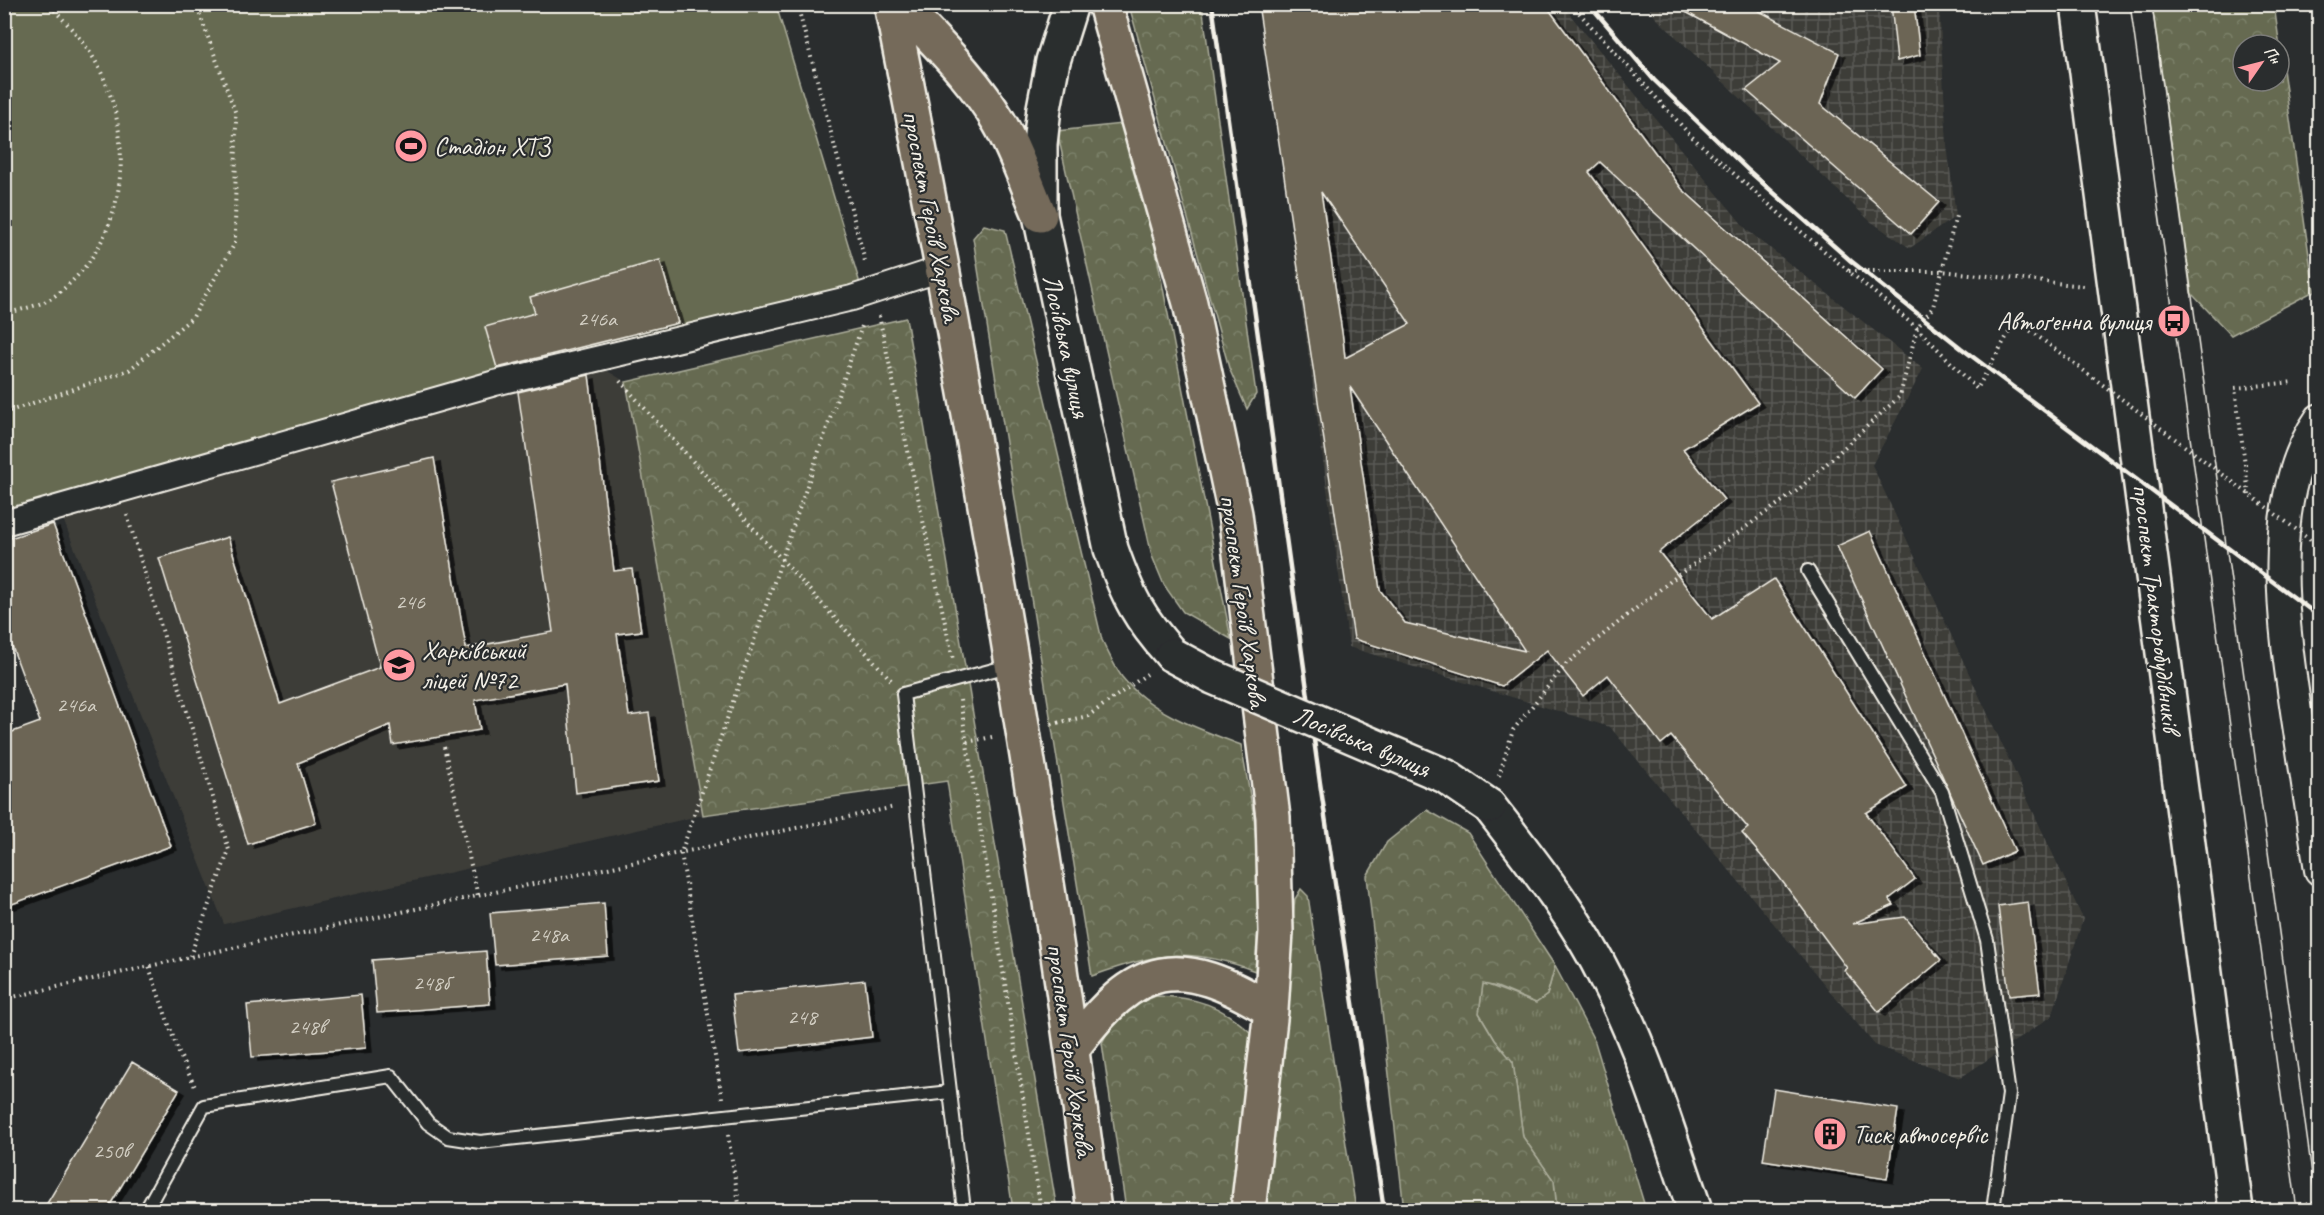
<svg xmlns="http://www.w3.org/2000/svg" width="2324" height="1215" viewBox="0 0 2324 1215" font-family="Caveat,sans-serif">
<defs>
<pattern id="industrial-grid" width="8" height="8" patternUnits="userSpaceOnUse" patternTransform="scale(1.5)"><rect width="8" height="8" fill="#3e3e39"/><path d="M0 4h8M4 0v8" fill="none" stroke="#5a5a56"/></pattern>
<pattern id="grass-tufts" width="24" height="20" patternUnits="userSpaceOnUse" patternTransform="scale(1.5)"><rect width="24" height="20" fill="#666b51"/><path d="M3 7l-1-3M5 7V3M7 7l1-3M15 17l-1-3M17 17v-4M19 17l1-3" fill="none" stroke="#7c816a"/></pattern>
<pattern id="forest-crowns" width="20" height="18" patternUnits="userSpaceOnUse" patternTransform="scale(1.5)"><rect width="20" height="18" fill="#666b51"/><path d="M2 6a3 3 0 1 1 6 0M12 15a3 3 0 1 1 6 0" fill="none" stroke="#7c816a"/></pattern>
<filter id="shadow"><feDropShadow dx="6" dy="4" stdDeviation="0" flood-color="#0009"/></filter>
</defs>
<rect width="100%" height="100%" fill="#2a2d2e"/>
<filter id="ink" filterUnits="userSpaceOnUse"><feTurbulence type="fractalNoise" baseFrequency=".0167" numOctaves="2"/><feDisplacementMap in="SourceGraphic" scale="12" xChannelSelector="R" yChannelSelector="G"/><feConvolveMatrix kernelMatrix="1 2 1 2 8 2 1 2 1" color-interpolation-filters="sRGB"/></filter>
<g filter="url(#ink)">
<!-- built -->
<path fill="#3e3e39" d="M 601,367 L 626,382 L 703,815 L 224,924 L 61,514 Z"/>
<!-- industrial -->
<path fill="url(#industrial-grid)" d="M 1260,5 L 1562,5 L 1747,230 L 1923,369 L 1872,465 L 2083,919 L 2052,1016 L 1960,1078 L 1875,1045 L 1610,727 L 1349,647 Z
M 1647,5 L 1939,5 L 1947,145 L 1956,216 L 1910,248 L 1870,221 L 1656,18 Z"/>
<!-- grass -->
<path fill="url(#grass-tufts)" stroke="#adae9c" stroke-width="1.5" d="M 1555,966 L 1595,1042 L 1646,1210 L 1557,1210 L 1554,1181 L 1523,1137 L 1513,1062 L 1495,1040 L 1479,1013 L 1483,983 L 1536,1003 L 1547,995 Z"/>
<!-- forest -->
<path fill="url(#forest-crowns)" stroke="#adae9c" stroke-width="1.5" fill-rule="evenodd" d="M 1129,5 L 1202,5 L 1256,394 L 1247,409 L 1229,368 Z
M 2152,5 L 2274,5 L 2314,291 L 2231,335 L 2191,293 ZM 2243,45 L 2279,45 L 2279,81 L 2243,81 Z
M 1131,123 L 1231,639 L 1183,612 L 1164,585 L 1152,556 L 1057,131 Z
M 984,225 L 1005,230 L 1102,640 C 1108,652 1114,666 1122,677 C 1151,713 1199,729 1241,745 L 1254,817 L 1260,897 L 1255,971 C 1189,946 1157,953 1092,976 L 973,238 Z
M 906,318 L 1057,1210 L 1013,1210 L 947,781 L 703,815 L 626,382 Z
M 1427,810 L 1468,833 L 1555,966 L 1547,995 L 1536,1003 L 1497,987 L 1483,984 L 1479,1013 L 1495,1040 L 1513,1062 L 1523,1137 L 1554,1181 L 1557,1210 L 1404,1210 L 1367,876 L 1387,842 Z
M 1301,889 L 1308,896 L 1356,1210 L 1264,1210 L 1292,924 L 1295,899 Z
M 1156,996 C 1197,997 1221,1005 1251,1033 L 1232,1210 L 1126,1210 L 1102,1043 C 1114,1017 1129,1006 1156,996 Z"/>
<!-- pitch -->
<path fill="#666b51" stroke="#adae9c" stroke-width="1.5" d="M 5,5 L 776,5 L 861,287 L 5,517 Z"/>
<!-- building -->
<path fill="#6c6554" stroke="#f4f1e8" stroke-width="1.5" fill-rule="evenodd" filter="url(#shadow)" d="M 1258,4 L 1545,4 L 1682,189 L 1882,369 L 1855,398 L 1600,162 L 1589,172 L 1758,403 L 1683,449 L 1724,500 L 1659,552 L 1712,619 L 1774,579 L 1907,787 L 1866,813 L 1915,879 L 1889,899 L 1894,905 L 1852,924 L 1905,917 L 1941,960 L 1879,1012 L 1844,970 L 1847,968 L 1779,877 L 1742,833 L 1748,828 L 1671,736 L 1661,744 L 1608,675 L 1583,696 L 1547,650 L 1502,686 L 1354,639 ZM 1321,192 L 1410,324 L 1345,358 L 1343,339 ZM 1350,387 L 1525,651 L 1405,623 L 1380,590 Z
M 1671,4 L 1746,4 L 1839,53 L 1820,104 L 1939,202 L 1911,234 L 1746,90 L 1780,63 Z
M 1891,4 L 1914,4 L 1920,55 L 1897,61 Z
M 660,260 L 678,323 L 497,368 L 485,327 L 535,313 L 530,297 Z
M 589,375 L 614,571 L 632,569 L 641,631 L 617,634 L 629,716 L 649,713 L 659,781 L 576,793 L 565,684 L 475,700 L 480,730 L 393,745 L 390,725 L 298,763 L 316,823 L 248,844 L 159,558 L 228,537 L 280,704 L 380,667 L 331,482 L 434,458 L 466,648 L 553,632 L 518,392 Z
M 53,524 L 171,846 L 4,907 L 4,817 L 13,814 L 4,792 L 4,735 L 40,722 L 4,625 L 4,540 Z
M 1870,531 L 2015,851 L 1983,865 L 1837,546 Z
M 2028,902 L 2040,993 L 2009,996 L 1998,906 Z
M 604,903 L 608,956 L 495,965 L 490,913 Z
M 486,951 L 490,1004 L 377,1013 L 372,960 Z
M 865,980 L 872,1037 L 739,1053 L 732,995 Z
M 361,995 L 366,1048 L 252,1057 L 247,1005 Z
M 132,1062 L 179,1090 L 107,1210 L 43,1210 Z
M 1774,1089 L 1898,1109 L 1887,1179 L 1763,1160 Z"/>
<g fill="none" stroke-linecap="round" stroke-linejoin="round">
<!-- service casing -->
<g stroke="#f4f1e8" stroke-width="16">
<path id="service" d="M 1808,571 L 1942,792 L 1987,940 L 2009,1094 L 1993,1210
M 146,1210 L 204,1106 L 391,1076 L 428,1123 L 448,1137 L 480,1142 L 950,1092
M 964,1210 L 903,694 L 1012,665"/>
</g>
<!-- minor casing -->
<g stroke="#f4f1e8" stroke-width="28">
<path id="minor" d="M 4,523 L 495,383 L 852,298 L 944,268"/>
</g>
<!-- tertiary casing -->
<g stroke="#f4f1e8" stroke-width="34">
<path id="tertiary" d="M 2320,419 C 2262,501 2285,638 2299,731 C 2306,777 2313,824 2320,870"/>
</g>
<!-- secondary casing -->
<g stroke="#f4f1e8" stroke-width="38">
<path id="secondary" d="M 1071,4 L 1053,61 L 1044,108 L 1040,144 L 1040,215 L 1111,549 C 1128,597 1138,617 1172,655
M 2078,4 L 2236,1210
M 1489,806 C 1532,862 1576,917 1607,980 C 1645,1053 1668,1133 1695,1210"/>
</g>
<!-- primary casing -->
<g stroke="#f4f1e8" stroke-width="38">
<path id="primary" d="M 891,4 C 971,404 1040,806 1094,1210
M 900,4 C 935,42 973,77 999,122 C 1016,151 1027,185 1040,215
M 1105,4 L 1190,303 L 1235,514 L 1273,817 L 1276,932 L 1271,1010 L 1248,1210
M 1072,1049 C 1137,961 1178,953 1271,1010"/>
</g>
<!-- path -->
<path stroke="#f4f1e8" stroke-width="4" stroke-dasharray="1.5 4.5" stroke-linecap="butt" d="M 797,4 L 866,265
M 1571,4 L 1691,136 L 1781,215 L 1917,328 L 1977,389 L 2016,320
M 1849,271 L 1941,271 L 2084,286
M 4,314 C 19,310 39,306 52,298 C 124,247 138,150 101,72 C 89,46 68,24 48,4
M 879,316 L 953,660
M 620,381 L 891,680
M 4,413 L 129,370 L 193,317 L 235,243 L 236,114 L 196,4
M 2249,495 L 2235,388 L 2294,382
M 127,515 L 229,850 L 190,956
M 2317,545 L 2320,547
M 960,700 L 1041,1210
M 1052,724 L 1088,716 L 1147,674
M 967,742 L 992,737
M 444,747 L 478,896
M 1499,776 L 1513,730 L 1566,664 L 1677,576 L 1798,490 L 1900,396 L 1917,328 L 1933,307 L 1956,216
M 149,967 L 178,1051 L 196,1089
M 4,999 L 190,957 L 895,807
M 722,1098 L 681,853 L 863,323
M 728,1135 L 740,1210
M 2265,1210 L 2320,1201"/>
<!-- service -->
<use href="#service" stroke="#2a2d2e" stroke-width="12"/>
<!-- minor -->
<use href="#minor" stroke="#2a2d2e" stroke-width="24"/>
<!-- tertiary -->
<use href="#tertiary" stroke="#2a2d2e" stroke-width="30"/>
<!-- secondary -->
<use href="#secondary" stroke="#2a2d2e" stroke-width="33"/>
<!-- primary -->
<use href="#primary" stroke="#746a5a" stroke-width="33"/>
<!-- tram -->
<path stroke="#f4f1e8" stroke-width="1.5" d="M 2130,4 L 2297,1210
M 2152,4 L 2317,1210"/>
<!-- rail -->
<path stroke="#f4f1e8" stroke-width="4.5" d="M 1212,4 L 1320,783 L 1384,1210
M 1589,4 L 1654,80 L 1749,171 L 1851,261 L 1961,348 L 2320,617"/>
<!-- secondary-bridge casing -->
<g stroke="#f4f1e8" stroke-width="38" stroke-linecap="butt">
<path id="secondary-bridge" d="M 1172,655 L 1213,677 L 1445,776 L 1489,806"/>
</g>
<!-- path-bridge -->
<path stroke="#f4f1e8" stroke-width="4" stroke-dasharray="1.5 4.5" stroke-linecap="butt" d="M 2016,320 L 2317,545"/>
<!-- secondary-bridge -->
<use href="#secondary-bridge" stroke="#2a2d2e" stroke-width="33"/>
</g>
</g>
<!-- icons -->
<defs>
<g id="stadium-disc" transform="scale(1.725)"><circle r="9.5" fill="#ff9aa2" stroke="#2a2d2e"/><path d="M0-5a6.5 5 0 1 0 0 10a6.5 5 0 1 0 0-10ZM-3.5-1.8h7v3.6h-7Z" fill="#111"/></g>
<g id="bus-disc" transform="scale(1.725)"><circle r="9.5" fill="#ff9aa2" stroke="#2a2d2e"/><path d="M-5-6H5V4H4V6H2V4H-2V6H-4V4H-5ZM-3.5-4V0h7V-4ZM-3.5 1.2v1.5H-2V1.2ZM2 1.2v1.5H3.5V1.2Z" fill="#111"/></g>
<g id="school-disc" transform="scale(1.725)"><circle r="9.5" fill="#ff9aa2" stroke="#2a2d2e"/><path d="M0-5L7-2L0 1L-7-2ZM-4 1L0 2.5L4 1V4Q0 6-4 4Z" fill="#111"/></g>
<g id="building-disc" transform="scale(1.725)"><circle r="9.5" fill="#ff9aa2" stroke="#2a2d2e"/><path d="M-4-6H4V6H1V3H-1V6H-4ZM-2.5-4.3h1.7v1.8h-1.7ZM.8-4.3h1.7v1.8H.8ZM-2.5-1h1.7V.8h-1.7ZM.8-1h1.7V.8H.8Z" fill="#111"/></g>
</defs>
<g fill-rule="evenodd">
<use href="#stadium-disc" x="411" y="146"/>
<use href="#bus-disc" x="2174" y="321"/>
<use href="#school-disc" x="399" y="665"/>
<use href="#building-disc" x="1830" y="1134"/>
</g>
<g text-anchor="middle" stroke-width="4.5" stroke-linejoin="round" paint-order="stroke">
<!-- number labels -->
<g font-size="22" fill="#d2cec3">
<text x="597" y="326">246а</text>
<text x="410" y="609">246</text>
<text x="76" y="712">246а</text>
<text x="549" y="942">248а</text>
<text x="431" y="990">248б</text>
<text x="802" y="1024">248</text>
<text x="307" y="1034">248в</text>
<text x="111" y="1158">250в</text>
</g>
<!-- poi labels -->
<g font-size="26" fill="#f4f1e8" stroke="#2a2d2e" text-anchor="start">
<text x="434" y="155">Стадіон ХТЗ</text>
<text x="2151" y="330" text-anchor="end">Автоґенна вулиця</text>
<text x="422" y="659">Харківський<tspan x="422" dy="30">ліцей №72</tspan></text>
<text x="1853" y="1143">Тиск автосервіс</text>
</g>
<!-- street labels -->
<g font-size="26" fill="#f4f1e8" stroke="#2a2d2e">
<text transform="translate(932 216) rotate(79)" y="9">проспект Героїв Харкова</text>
<text transform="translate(1067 346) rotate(78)" y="9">Лосівська вулиця</text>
<text transform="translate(1244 601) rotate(82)" y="9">проспект Героїв Харкова</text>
<text transform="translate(2157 608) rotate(83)" y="9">проспект Тракторобудівників</text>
<text transform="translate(1362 741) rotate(23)" y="9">Лосівська вулиця</text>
<text transform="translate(1071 1050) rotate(82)" y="9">проспект Героїв Харкова</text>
</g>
</g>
<!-- margin -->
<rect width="2324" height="1215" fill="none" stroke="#2a2d2e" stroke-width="24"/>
<rect x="12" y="12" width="2300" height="1191" fill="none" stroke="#f4f1e8" stroke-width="2" filter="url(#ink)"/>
<!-- north arrow -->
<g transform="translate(2261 63) rotate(55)"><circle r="28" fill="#2a2d2e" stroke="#7b7b78" stroke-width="1.5"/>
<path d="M0-4.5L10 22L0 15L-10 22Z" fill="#ff9aa2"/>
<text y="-9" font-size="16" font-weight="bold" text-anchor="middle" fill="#f4f1e8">Пн</text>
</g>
</svg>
